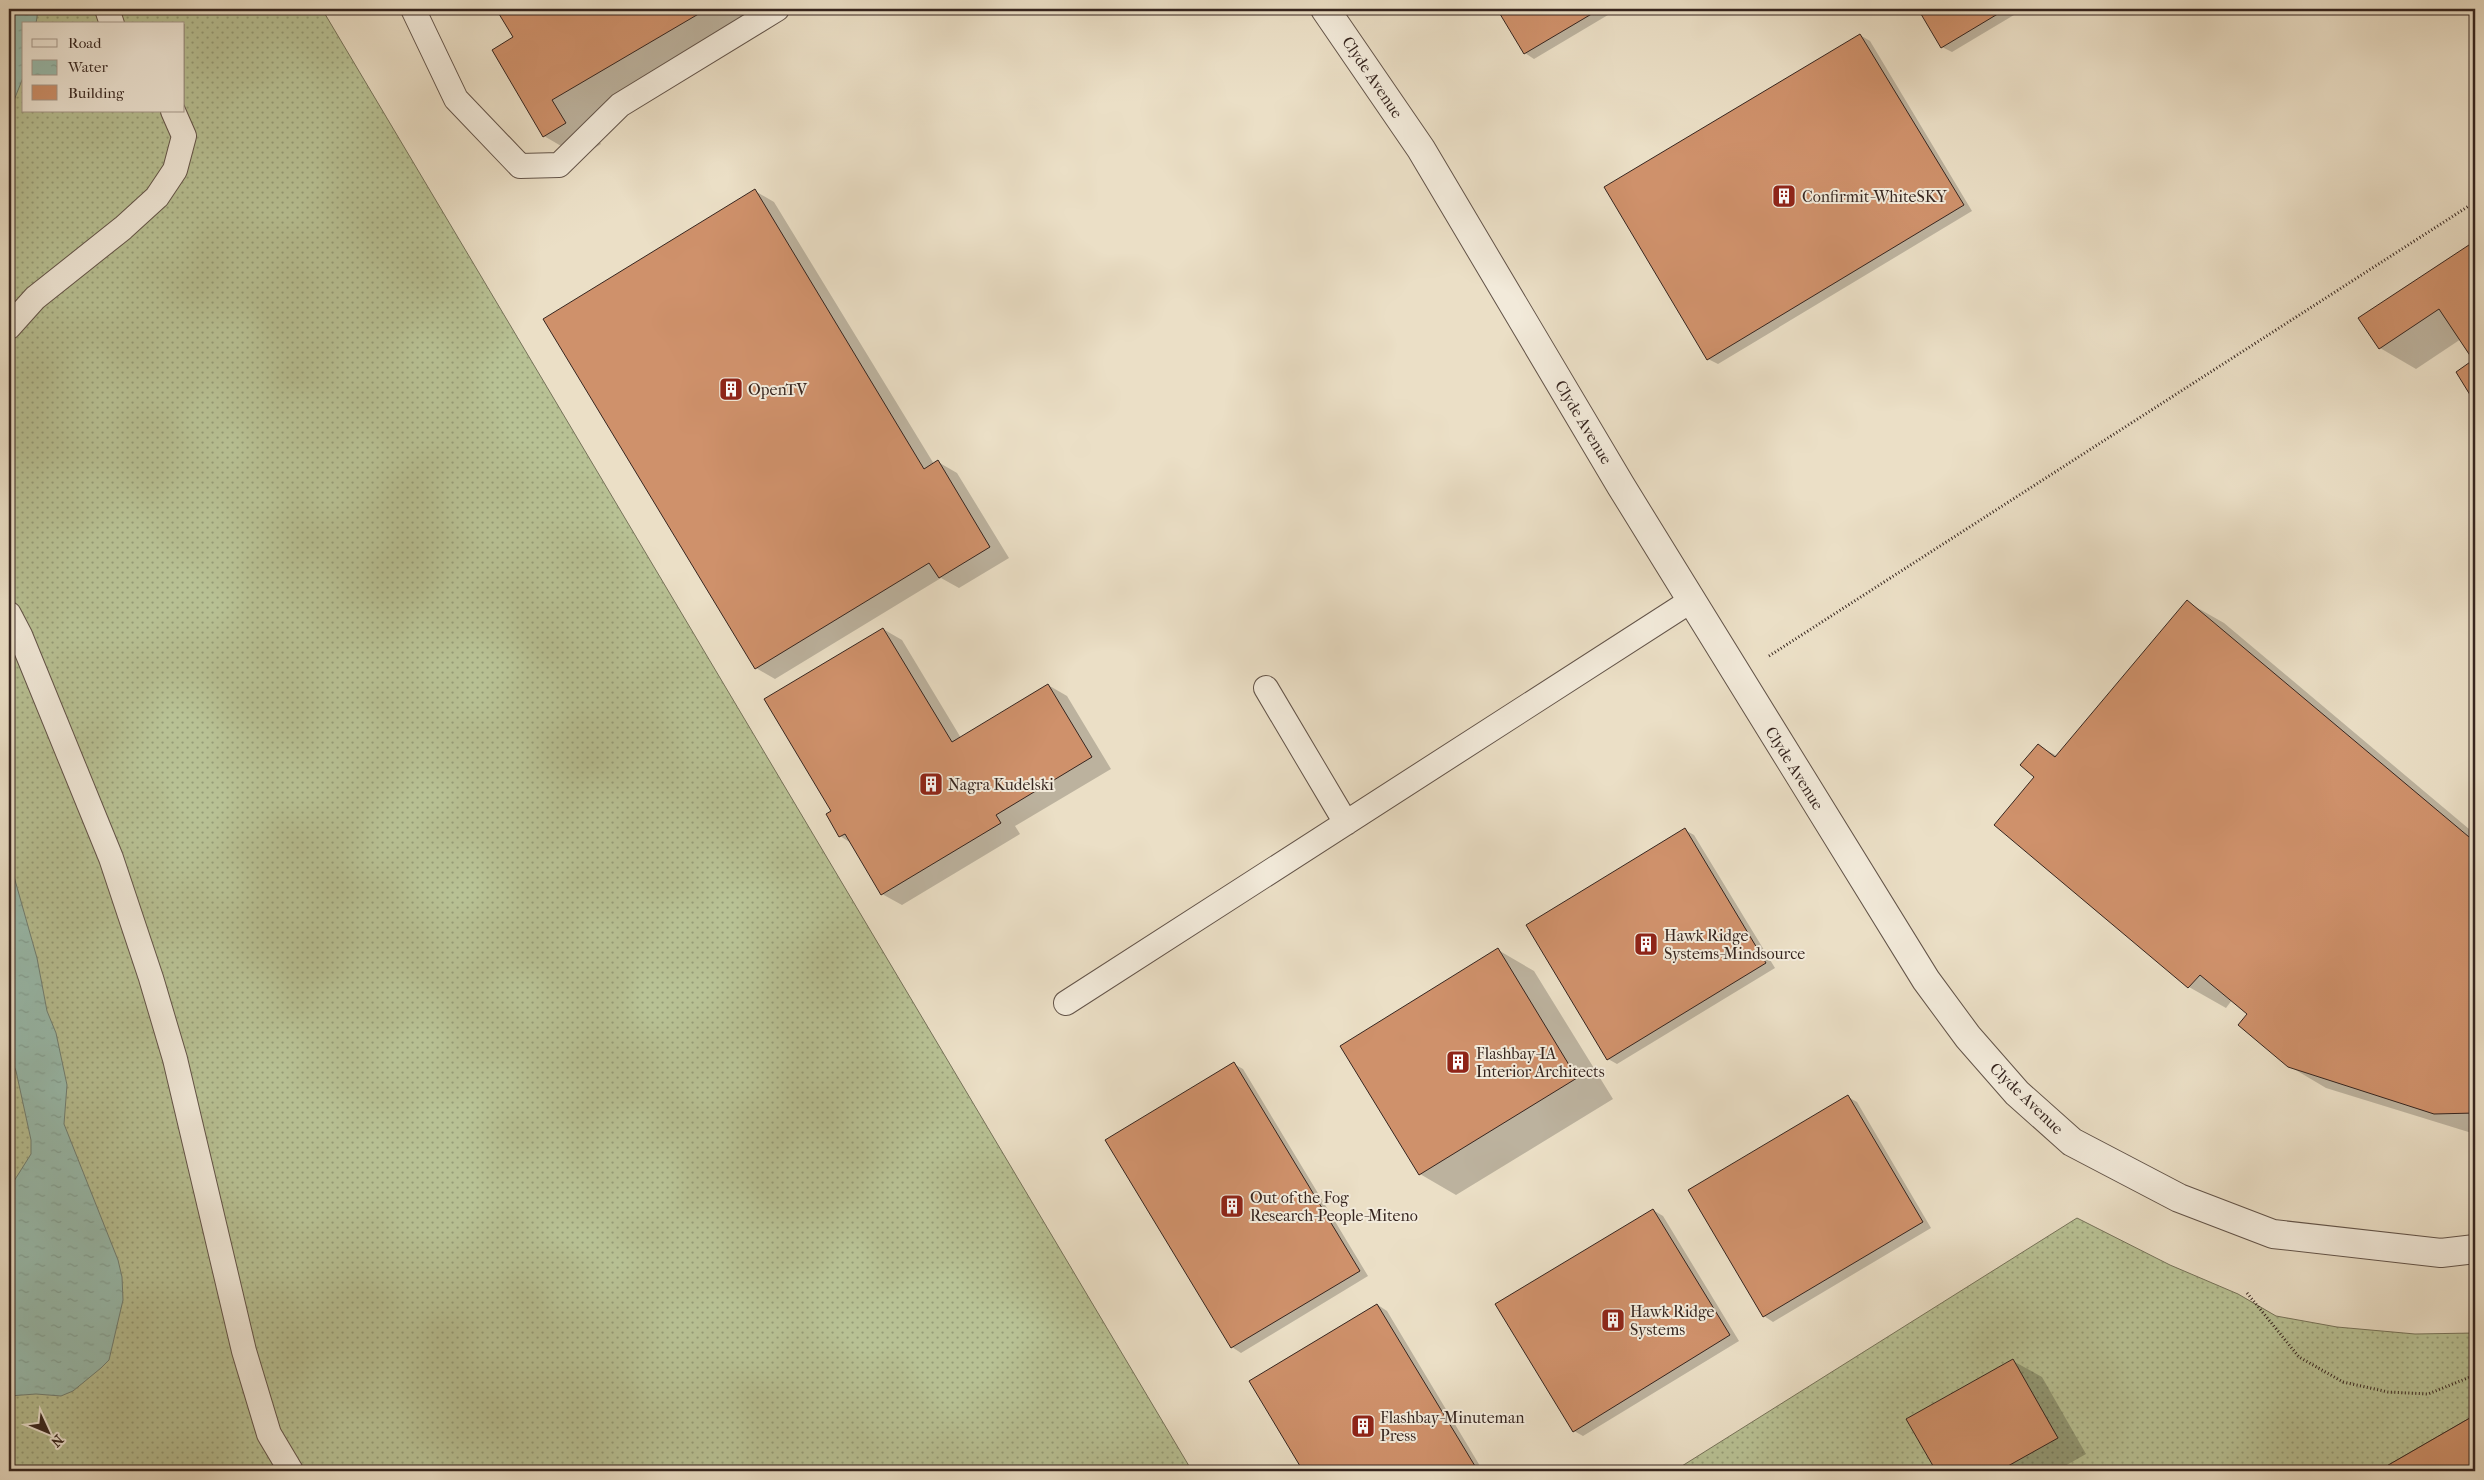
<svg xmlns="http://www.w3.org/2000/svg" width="2484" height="1480" viewBox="0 0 2484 1480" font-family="'IM FELL French Canon',serif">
<defs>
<pattern id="grass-dots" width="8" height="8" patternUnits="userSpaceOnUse" patternTransform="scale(1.25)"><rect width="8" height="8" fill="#b8c194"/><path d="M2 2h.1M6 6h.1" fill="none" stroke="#969d78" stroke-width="1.8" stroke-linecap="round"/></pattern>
<pattern id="water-ripples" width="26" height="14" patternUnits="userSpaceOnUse" patternTransform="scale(1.25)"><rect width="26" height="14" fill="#99bdaf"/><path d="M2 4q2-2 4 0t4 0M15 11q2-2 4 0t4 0" fill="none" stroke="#84a296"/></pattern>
</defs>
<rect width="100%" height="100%" fill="#ebdfc6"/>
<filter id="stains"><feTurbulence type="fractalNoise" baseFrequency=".004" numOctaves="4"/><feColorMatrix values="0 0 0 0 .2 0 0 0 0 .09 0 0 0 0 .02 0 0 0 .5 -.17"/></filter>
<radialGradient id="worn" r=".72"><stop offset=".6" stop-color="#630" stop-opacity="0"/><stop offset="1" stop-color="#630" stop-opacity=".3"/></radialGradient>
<!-- grass -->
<path fill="url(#grass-dots)" stroke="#77735a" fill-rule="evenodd" d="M 9,9 L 322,9 L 1192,1471 L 9,1471 ZM 24,24 L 184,24 L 184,111 L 24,111 Z
M 2077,1218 L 2170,1265 L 2238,1294 L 2276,1316 L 2337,1327 L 2415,1334 L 2475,1333 L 2475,1415 L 2378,1471 L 1674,1471 Z"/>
<!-- water -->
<path fill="url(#water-ripples)" stroke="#718075" d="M 9,9 L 38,9 L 36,24 L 24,24 L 24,75 L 9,113 Z
M 9,838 L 13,873 L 37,958 L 47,1011 L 56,1033 L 67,1085 L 64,1124 L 118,1260 L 122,1277 L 123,1300 L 109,1360 L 101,1368 L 73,1391 L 61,1396 L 36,1394 L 9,1396 L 9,1189 L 31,1154 L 31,1140 L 16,1071 L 9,1054 Z"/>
<!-- shadow -->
<path fill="#0003" d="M 498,9 L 779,9 L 588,121 L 601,144 L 580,157 L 544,136 L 515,38 Z
M 1498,9 L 1618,9 L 1534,59 L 1525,53 Z
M 1919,9 L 2024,9 L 1952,52 L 1942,47 Z
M 1860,35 L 1870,41 L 1972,211 L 1718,364 L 1708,359 Z
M 755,191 L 774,202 L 934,464 L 938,462 L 957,473 L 1009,558 L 959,588 L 941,578 L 775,679 L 756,668 Z
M 2475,243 L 2475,400 L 2457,373 L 2475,361 L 2461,339 L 2416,369 L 2380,348 L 2360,319 Z
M 2187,602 L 2224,623 L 2475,834 L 2475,1134 L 2326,1088 L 2289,1066 L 2249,1014 L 2232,1000 L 2226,1008 L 2189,987 L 2036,777 L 2039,746 L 2057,756 Z
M 883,629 L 902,640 L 961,738 L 1048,685 L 1067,696 L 1111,769 L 1015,826 L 1020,834 L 902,905 L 882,894 L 851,843 L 840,836 L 833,811 Z
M 1685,830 L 1694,835 L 1775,968 L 1617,1064 L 1608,1059 Z
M 1498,950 L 1534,971 L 1613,1099 L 1456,1195 L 1420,1174 Z
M 1234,1064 L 1243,1069 L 1368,1276 L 1241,1353 L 1232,1347 Z
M 1848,1097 L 1857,1102 L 1931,1228 L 1773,1322 L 1764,1316 L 1689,1190 Z
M 1653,1210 L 1663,1216 L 1739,1341 L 1583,1436 L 1574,1431 Z
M 1378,1305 L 1387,1311 L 1483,1471 L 1305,1471 L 1251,1381 Z
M 2013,1361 L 2042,1377 L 2086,1454 L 2056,1471 L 1937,1471 L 1908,1420 Z
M 2475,1417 L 2475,1471 L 2380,1471 Z"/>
<!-- building -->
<path fill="#cf916b" stroke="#36251f" d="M 496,9 L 707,9 L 552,100 L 566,123 L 543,137 L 492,50 L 513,37 Z
M 1497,9 L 1600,9 L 1524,54 Z
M 1918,9 L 2006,9 L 1941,48 Z
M 1860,34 L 1964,205 L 1707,360 L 1604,187 Z
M 755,189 L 924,469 L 938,460 L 990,547 L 939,578 L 929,563 L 755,669 L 543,319 Z
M 2475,241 L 2475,403 L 2456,372 L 2473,360 L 2439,309 L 2379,349 L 2358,318 Z
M 2187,600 L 2475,842 L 2475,1113 L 2434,1114 L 2288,1067 L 2238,1025 L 2247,1014 L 2200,975 L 2188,988 L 1994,825 L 2034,777 L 2020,765 L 2038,744 L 2055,757 Z
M 883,628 L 952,742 L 1048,684 L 1092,757 L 996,815 L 1001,823 L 881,895 L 845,834 L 839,837 L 826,814 L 831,811 L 764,699 Z
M 1685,828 L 1766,963 L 1607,1060 L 1526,925 Z
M 1498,948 L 1577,1078 L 1419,1175 L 1340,1046 Z
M 1234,1062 L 1360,1271 L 1231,1348 L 1105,1140 Z
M 1848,1095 L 1923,1222 L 1763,1317 L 1688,1190 Z
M 1653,1209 L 1730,1335 L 1573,1432 L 1495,1304 Z
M 1377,1304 L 1478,1471 L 1303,1471 L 1249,1381 Z
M 2013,1359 L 2058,1438 L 1999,1471 L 1936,1471 L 1906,1419 Z
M 2475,1415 L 2475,1471 L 2378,1471 Z"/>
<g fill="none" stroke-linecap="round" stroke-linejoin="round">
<!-- service casing -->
<g stroke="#635449" stroke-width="26">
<path id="service" d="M 107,9 L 112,24
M 413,9 L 456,99 L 520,166 L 559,165 L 620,105 L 777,9
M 9,327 L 35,298 L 123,228 L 157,197 L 175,170 L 184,136 L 173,111
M 9,614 L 20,635 L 111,858 L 151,978 L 175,1059 L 244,1351 L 269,1434 L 291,1471
M 1266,688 L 1346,823
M 1066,1003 L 1692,600"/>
</g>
<!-- minor casing -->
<g stroke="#635449" stroke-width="30">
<path id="minor" d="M 1325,9 L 1421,149 L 1621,486 L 1926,980 L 1968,1037 L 2017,1093 L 2072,1142 L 2179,1198 L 2273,1234 L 2441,1253 L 2475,1249"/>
</g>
<!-- path -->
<path stroke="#36251f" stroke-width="3" stroke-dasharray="1 2.5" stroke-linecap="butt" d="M 1769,656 L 2475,202
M 2247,1293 L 2299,1357 L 2343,1382 L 2388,1392 L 2428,1394 L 2475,1375"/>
<!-- service -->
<use href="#service" stroke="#f2eada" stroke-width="24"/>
<!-- minor -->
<use href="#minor" stroke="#f2eada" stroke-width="28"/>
</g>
<!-- icons -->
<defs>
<g id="building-square" transform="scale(1.25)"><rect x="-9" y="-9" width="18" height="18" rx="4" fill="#8f2418" stroke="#f2eada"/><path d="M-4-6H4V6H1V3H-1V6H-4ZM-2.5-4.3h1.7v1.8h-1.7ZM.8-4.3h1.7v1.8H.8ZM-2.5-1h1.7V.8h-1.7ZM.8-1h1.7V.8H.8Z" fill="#fff"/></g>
</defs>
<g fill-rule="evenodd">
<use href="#building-square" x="1784" y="196"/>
<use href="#building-square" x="731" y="389"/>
<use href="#building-square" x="931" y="784"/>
<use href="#building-square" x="1646" y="944"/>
<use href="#building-square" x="1458" y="1062"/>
<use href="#building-square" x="1232" y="1206"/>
<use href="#building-square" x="1613" y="1320"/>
<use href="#building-square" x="1363" y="1426"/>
</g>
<g text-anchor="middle" stroke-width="4" stroke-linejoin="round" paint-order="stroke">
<!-- street labels -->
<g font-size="16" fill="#36251f" stroke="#f2eada">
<text transform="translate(1373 77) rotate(56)" y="6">Clyde Avenue</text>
<text transform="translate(1584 422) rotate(59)" y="6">Clyde Avenue</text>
<text transform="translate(1795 768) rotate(58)" y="6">Clyde Avenue</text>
<text transform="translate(2027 1098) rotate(44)" y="6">Clyde Avenue</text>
</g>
<!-- poi labels -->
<g font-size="16" fill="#36251f" stroke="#f2eada" text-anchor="start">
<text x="1802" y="202">Confirmit-WhiteSKY</text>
<text x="748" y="395">OpenTV</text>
<text x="948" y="790">Nagra Kudelski</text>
<text x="1664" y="941">Hawk Ridge<tspan x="1664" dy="18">Systems-Mindsource</tspan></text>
<text x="1476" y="1059">Flashbay-IA<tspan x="1476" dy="18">Interior Architects</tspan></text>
<text x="1250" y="1203">Out of the Fog<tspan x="1250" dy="18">Research-People-Miteno</tspan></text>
<text x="1630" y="1317">Hawk Ridge<tspan x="1630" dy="18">Systems</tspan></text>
<text x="1380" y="1423">Flashbay-Minuteman<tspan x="1380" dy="18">Press</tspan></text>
</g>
</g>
<!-- margin -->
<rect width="2484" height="1480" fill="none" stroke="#ebdfc6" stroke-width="30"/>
<rect x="10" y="10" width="2464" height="1460" fill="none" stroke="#36251f" stroke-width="2.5"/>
<rect x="15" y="15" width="2454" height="1450" fill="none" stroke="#36251f"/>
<!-- legend -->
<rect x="22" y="22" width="162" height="90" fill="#f2eada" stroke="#a79b8f"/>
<rect x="32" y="39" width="25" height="8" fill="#f2eada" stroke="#a79b8f"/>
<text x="68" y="48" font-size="15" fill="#36251f">Road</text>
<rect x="32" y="60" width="25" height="15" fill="url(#water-ripples)" stroke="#a79b8f"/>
<text x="68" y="72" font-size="15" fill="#36251f">Water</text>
<rect x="32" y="85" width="25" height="15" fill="#cf916b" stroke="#a79b8f"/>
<text x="68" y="98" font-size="15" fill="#36251f">Building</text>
<!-- north arrow -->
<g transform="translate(48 1432) rotate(134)" stroke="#f2eada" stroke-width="4" paint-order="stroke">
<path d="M0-4L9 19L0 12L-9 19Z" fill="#36251f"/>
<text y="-8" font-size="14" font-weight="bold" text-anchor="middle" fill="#36251f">N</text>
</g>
<rect width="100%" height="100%" filter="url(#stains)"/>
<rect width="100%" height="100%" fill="url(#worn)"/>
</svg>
